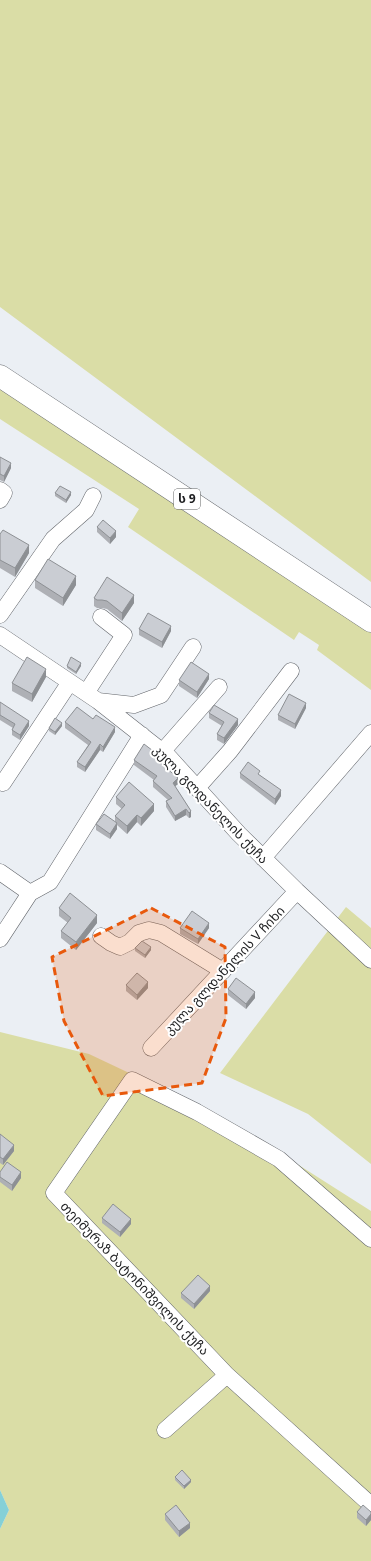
<svg xmlns="http://www.w3.org/2000/svg" width="371" height="1561" viewBox="0 0 371 1561" font-family="Georgia,'Noto Sans Georgian',serif">
<rect width="100%" height="100%" fill="#ebeff4"/>
<!-- green -->
<path fill="#dadda6" d="M 0,0 L 371,0 L 371,582 L 0,307 Z
M 0,388 L 371,633 L 371,690 L 317,650 L 319,645 L 299,632 L 294,640 L 128,527 L 139,509 L 0,419 Z
M 346,907 L 371,928 L 371,1164 L 308,1114 L 220,1073 Z
M 0,1032 L 89,1054 L 197,1105 L 283,1155 L 371,1211 L 371,1561 L 0,1561 L 0,1529 L 9,1510 L 0,1490 Z"/>
<!-- water -->
<path fill="#85d0d7" d="M 0,1490 L 9,1510 L 0,1529 Z"/>
<g fill="none" stroke-linecap="round" stroke-linejoin="round">
<!-- minor casing -->
<g stroke="#62656a" stroke-width="17">
<path id="minor" d="M 0,490 L 4,493 L 0,500
M 0,615 L 53,539 L 86,510 L 93,496
M 0,635 L 98,701 L 168,756 L 239,834 L 297,891 L 371,960
M 86,693 L 124,635 L 101,617
M 98,701 L 134,705 L 161,695 L 193,647
M 162,752 L 219,687
M 3,783 L 70,682
M 197,788 L 230,751 L 291,671
M 263,858 L 371,733
M 0,872 L 30,893
M 101,936 L 111,943 L 120,947 L 130,942 L 139,933 L 149,930 L 161,933 L 223,971
M 0,939 L 30,893 L 50,882 L 142,735
M 151,1048 L 297,891
M 227,1375 L 54,1193 L 132,1080 L 197,1112 L 279,1159 L 371,1239
M 165,1430 L 227,1375 L 371,1505"/>
</g>
<!-- highway casing -->
<g stroke="#62656a" stroke-width="23">
<path id="highway" d="M 0,376 L 371,621"/>
</g>
<!-- minor -->
<use href="#minor" stroke="#fff" stroke-width="16"/>
<!-- highway -->
<use href="#highway" stroke="#fff" stroke-width="22"/>
</g>
<!-- wall -->
<path fill="#aeb0b5" d="M 0,457 L 11,468 L 4,482 L 0,480 Z
M 55,493 L 71,495 L 66,503 L 55,496 Z
M 97,527 L 116,537 L 110,544 L 97,532 Z
M 0,534 L 29,553 L 15,577 L 0,568 Z
M 35,580 L 76,585 L 63,606 L 35,588 Z
M 94,598 L 134,603 L 122,621 L 107,609 L 102,608 L 97,608 L 94,606 Z
M 139,629 L 171,631 L 162,648 L 139,635 Z
M 67,666 L 81,666 L 76,674 L 67,668 Z
M 46,677 L 32,702 L 12,691 L 12,683 Z
M 209,679 L 197,698 L 179,686 L 179,680 Z
M 0,702 L 29,726 L 20,740 L 12,735 L 12,730 L 13,728 L 0,720 Z
M 306,708 L 295,729 L 278,720 L 278,715 Z
M 209,713 L 238,725 L 224,744 L 217,740 L 217,734 L 222,726 L 209,718 Z
M 93,719 L 115,732 L 103,752 L 100,750 L 85,772 L 77,767 L 77,762 L 88,745 L 65,728 L 65,722 Z
M 62,726 L 55,735 L 49,731 L 49,728 Z
M 134,760 L 161,762 L 160,763 L 178,784 L 175,786 L 191,811 L 191,817 L 189,818 L 186,815 L 175,821 L 166,807 L 166,801 L 168,800 L 153,787 L 153,781 L 154,780 L 134,765 Z
M 240,773 L 260,775 L 281,796 L 275,805 L 240,778 Z
M 116,797 L 154,811 L 141,826 L 137,822 L 127,834 L 117,825 L 117,829 L 110,839 L 96,830 L 96,824 L 115,822 L 115,816 L 122,809 L 116,804 Z
M 59,908 L 97,923 L 76,950 L 61,938 L 61,931 L 68,923 L 59,916 Z
M 180,928 L 209,928 L 198,944 L 180,934 Z
M 135,948 L 151,950 L 145,958 L 135,951 Z
M 126,985 L 148,988 L 137,1000 L 126,991 Z
M 228,989 L 255,998 L 246,1009 L 228,995 Z
M 0,1134 L 14,1151 L 3,1165 L 0,1163 Z
M 0,1172 L 21,1178 L 12,1191 L 0,1182 Z
M 102,1218 L 131,1224 L 120,1237 L 102,1223 Z
M 210,1291 L 194,1309 L 181,1298 L 181,1293 Z
M 175,1477 L 191,1482 L 184,1489 L 175,1480 Z
M 357,1512 L 371,1512 L 371,1520 L 366,1526 L 357,1518 Z
M 165,1514 L 190,1528 L 179,1537 L 165,1520 Z"/>
<!-- shaded-wall -->
<path fill="#8d9094" d="M 11,463 L 11,468 L 4,482 L 4,476 Z
M 71,492 L 71,495 L 66,503 L 66,500 Z
M 116,531 L 116,537 L 110,544 L 110,538 Z
M 29,545 L 29,553 L 15,577 L 15,568 Z
M 76,576 L 76,585 L 63,606 L 63,598 Z
M 134,595 L 134,603 L 122,621 L 122,613 Z
M 171,626 L 171,631 L 162,648 L 162,642 Z
M 81,663 L 81,666 L 76,674 L 76,672 Z
M 46,669 L 46,677 L 32,702 L 32,694 Z
M 209,674 L 209,679 L 197,698 L 197,692 Z
M 306,703 L 306,708 L 295,729 L 295,724 Z
M 238,719 L 238,725 L 224,744 L 224,738 Z
M 29,721 L 29,726 L 20,740 L 20,735 Z
M 62,723 L 62,726 L 55,735 L 55,732 Z
M 115,727 L 115,732 L 103,752 L 103,747 Z
M 100,744 L 100,750 L 85,772 L 85,767 Z
M 161,757 L 161,762 L 158,767 L 158,761 Z
M 178,778 L 178,784 L 173,788 L 173,783 Z
M 281,790 L 281,796 L 275,805 L 275,799 Z
M 154,804 L 154,811 L 141,826 L 141,818 Z
M 186,809 L 186,815 L 175,821 L 175,816 Z
M 191,811 L 191,817 L 189,818 L 189,813 Z
M 137,815 L 137,822 L 127,834 L 127,826 Z
M 117,823 L 117,829 L 110,839 L 110,834 Z
M 97,915 L 97,923 L 76,950 L 76,942 Z
M 209,923 L 209,928 L 198,944 L 198,939 Z
M 151,947 L 151,950 L 145,958 L 145,955 Z
M 148,982 L 148,988 L 137,1000 L 137,995 Z
M 255,992 L 255,998 L 246,1009 L 246,1004 Z
M 14,1145 L 14,1151 L 3,1165 L 3,1159 Z
M 21,1172 L 21,1178 L 12,1191 L 12,1185 Z
M 131,1219 L 131,1224 L 120,1237 L 120,1232 Z
M 210,1286 L 210,1291 L 194,1309 L 194,1304 Z
M 191,1480 L 191,1482 L 184,1489 L 184,1486 Z
M 371,1514 L 371,1520 L 366,1526 L 366,1520 Z
M 190,1523 L 190,1528 L 179,1537 L 179,1531 Z"/>
<!-- building -->
<path fill="#cacdd3" stroke="#8d9094" d="M 0,457 L 11,463 L 4,476 L 0,474 Z
M 60,486 L 71,492 L 66,500 L 55,493 Z
M 103,520 L 116,531 L 110,538 L 97,527 Z
M 3,530 L 29,545 L 15,568 L 0,560 L 0,534 Z
M 48,559 L 76,576 L 63,598 L 35,580 Z
M 107,577 L 134,595 L 122,613 L 107,601 L 102,600 L 97,600 L 94,598 Z
M 148,613 L 171,626 L 162,642 L 139,629 Z
M 27,657 L 46,669 L 32,694 L 12,683 Z
M 71,657 L 81,663 L 76,672 L 67,666 Z
M 191,662 L 209,674 L 197,692 L 179,680 Z
M 289,694 L 306,703 L 295,724 L 278,715 Z
M 0,702 L 29,721 L 20,735 L 12,730 L 15,724 L 0,715 Z
M 214,705 L 238,719 L 224,738 L 217,734 L 224,722 L 209,713 Z
M 77,707 L 93,719 L 96,715 L 115,727 L 103,747 L 100,744 L 85,767 L 77,762 L 91,742 L 65,722 Z
M 55,718 L 62,723 L 55,732 L 49,728 Z
M 144,744 L 161,757 L 158,761 L 178,778 L 173,783 L 191,811 L 189,813 L 186,809 L 175,816 L 166,801 L 172,798 L 153,781 L 157,776 L 134,760 Z
M 248,762 L 260,771 L 258,774 L 281,790 L 275,799 L 240,773 Z
M 129,782 L 154,804 L 141,818 L 137,815 L 127,826 L 115,816 L 125,805 L 116,797 Z
M 104,814 L 117,823 L 110,834 L 96,824 Z
M 70,893 L 97,915 L 76,942 L 61,931 L 71,918 L 59,908 Z
M 192,911 L 209,923 L 198,939 L 180,928 Z
M 142,941 L 151,947 L 145,955 L 135,948 Z
M 137,973 L 148,982 L 137,995 L 126,985 Z
M 236,978 L 255,992 L 246,1004 L 228,989 Z
M 0,1134 L 14,1145 L 3,1159 L 0,1157 Z
M 7,1162 L 21,1172 L 12,1185 L 0,1177 L 0,1172 Z
M 113,1204 L 131,1219 L 120,1232 L 102,1218 Z
M 198,1275 L 210,1286 L 194,1304 L 181,1293 Z
M 182,1470 L 191,1480 L 184,1486 L 175,1477 Z
M 176,1505 L 190,1523 L 179,1531 L 165,1514 Z
M 363,1505 L 371,1512 L 371,1514 L 366,1520 L 357,1512 Z"/>
<!-- marked area -->
<path fill="#e8590c" fill-opacity="0.2" stroke="#e8590c" stroke-width="3" stroke-dasharray="8 5" stroke-linejoin="round" d="M 151,908 L 225,947 L 226,1018 L 202,1083 L 103,1096 L 64,1021 L 52,957 Z"/>
<g text-anchor="middle" stroke-width="4" stroke-linejoin="round" paint-order="stroke">
<!-- shield labels -->
<rect fill="#fff" stroke="#616263" stroke-width="1" x="174" y="489" width="26" height="20" rx="3"/>
<g font-size="12" font-weight="bold" fill="#1d1e20">
<text x="187" y="503">ს 9</text>
</g>
<!-- street labels -->
<g font-size="13" fill="#1d1e20" stroke="#fff">
<text transform="translate(211 804) rotate(46)" y="5">კულა გლდანელის ქუჩა</text>
<text transform="translate(224 970) rotate(-47)" y="5">კულა გლდანელის V ჩიხი</text>
<text transform="translate(135 1278) rotate(46)" y="5">თეიმურაზ ბატონიშვილის ქუჩა</text>
</g>
</g>
</svg>
